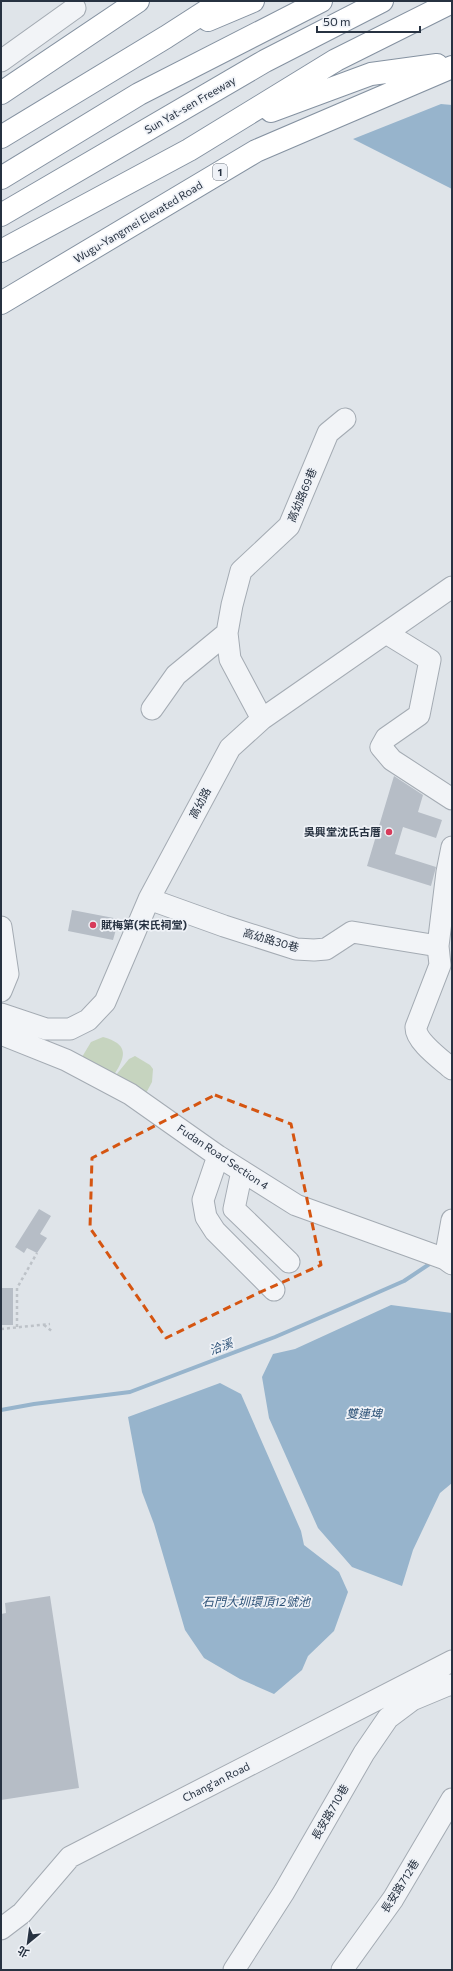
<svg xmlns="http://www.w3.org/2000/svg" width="453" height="1971" viewBox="0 0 453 1971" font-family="Commissioner,'Noto Sans TC',sans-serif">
<rect width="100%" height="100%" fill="#dfe4e9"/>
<!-- green -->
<path fill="#c6d4bf" d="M 103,1037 C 128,1044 127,1055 114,1075 L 82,1057 L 91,1042 Z
M 135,1056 L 150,1065 L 153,1069 L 152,1082 L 145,1095 L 116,1075 L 129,1059 Z"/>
<!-- water -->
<path fill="#97b4cc" d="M 441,104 L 452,105 L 452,189 L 353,139 Z
M 391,1305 L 452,1313 L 452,1483 L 440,1493 L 413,1550 L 402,1586 L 352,1567 L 318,1528 L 269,1418 L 262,1377 L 273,1354 L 295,1349 Z
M 220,1383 L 241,1394 L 301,1531 L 304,1545 L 339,1572 L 348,1592 L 334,1631 L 308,1656 L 302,1670 L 274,1694 L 240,1679 L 204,1658 L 185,1630 L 154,1524 L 142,1492 L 128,1417 Z"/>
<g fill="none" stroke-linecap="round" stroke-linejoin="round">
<!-- stream -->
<path stroke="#97b4cc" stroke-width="4" d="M 1,1410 L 34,1404 L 130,1392 L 275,1337 L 347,1306 L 404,1281 L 434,1261"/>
</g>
<!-- building -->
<path fill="#b6bdc6" d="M 394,776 L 423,795 L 418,812 L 442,820 L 436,838 L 403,827 L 395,854 L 436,867 L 431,886 L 367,866 Z
M 72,910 L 119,919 L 113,940 L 68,931 Z
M 39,1209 L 51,1216 L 40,1234 L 47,1238 L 37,1253 L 27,1248 L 24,1253 L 15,1247 Z
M 1,1288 L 13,1288 L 13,1325 L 1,1325 Z
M 50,1596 L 79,1788 L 1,1800 L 1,1614 L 6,1613 L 5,1603 Z"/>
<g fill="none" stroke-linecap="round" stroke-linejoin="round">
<!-- minor casing -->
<g stroke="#a4abb3" stroke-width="23">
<path id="minor" d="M 1,61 L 75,8
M 386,633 L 430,660 L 419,715 L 386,738 L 381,747 L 392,760 L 452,799
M 152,709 L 176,675 L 227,633
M 262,719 L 230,659 L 227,633 L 232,605 L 241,571 L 289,526 L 328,433 L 345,419
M 452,847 L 447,872 L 438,946 L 440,965 L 416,1027 C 415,1041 442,1060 452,1069
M 149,899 L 224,926 L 296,949 L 314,950 L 326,949 L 352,932 L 438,946
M 1,927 L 8,974 L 1,991
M 1,1014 L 46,1029 L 70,1029 L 88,1020 L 105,1002 L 149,899 L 230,748 L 262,719 L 452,587
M 1,1034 L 66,1060 L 130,1094 L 218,1156 L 296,1205 L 445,1259 L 452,1264
M 218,1156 L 203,1200 L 206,1217 L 215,1231 L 274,1290
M 242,1171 L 234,1209 L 289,1262
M 445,1259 L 452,1220
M 1,1929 L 22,1913 L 70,1857 L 452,1661
M 234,1970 L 284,1892 L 364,1753 L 388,1718 L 412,1700 L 448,1685 L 452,1685
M 342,1970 L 393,1899 L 452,1799"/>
</g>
<!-- highway casing -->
<g stroke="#8592a1" stroke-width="24">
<path id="highway" d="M 208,20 L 253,1
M 1,93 L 138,1
M 271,111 L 371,74 L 437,65
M 1,137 L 166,37 L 222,1
M 1,178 L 139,94 L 321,1
M 1,215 L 265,61 L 382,1
M 1,251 L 189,150 L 336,60 L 452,2
M 1,303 L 256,151 L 452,67"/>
</g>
<!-- path -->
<path stroke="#bdc2c8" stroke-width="2.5" stroke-dasharray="3 3" stroke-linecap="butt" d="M 44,1325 L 53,1332
M 17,1327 L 17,1288 L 37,1253
M 1,1329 L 50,1324"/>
<!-- minor -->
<use href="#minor" stroke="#f2f4f7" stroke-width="21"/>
<!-- highway -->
<use href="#highway" stroke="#fff" stroke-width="22"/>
</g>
<!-- marked area -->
<path fill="none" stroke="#d55511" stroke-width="3" stroke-dasharray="8 5" stroke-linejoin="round" d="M 215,1095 L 291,1124 L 321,1265 L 254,1295 L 166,1338 L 90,1228 L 92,1158 Z"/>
<!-- markers -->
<g fill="#d73b5b" stroke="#eff2f7" stroke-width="1.5">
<circle cx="389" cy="832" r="4"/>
<circle cx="93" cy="925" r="4"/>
</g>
<g text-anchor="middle" stroke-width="3.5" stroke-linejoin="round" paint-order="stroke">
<!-- shield labels -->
<rect fill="#eff2f7" stroke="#636c78" stroke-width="1" x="213" y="164" width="14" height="16" rx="3"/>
<g font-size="10" font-weight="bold" fill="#273241">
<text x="220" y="176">1</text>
</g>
<!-- street labels -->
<g font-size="11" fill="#273241" stroke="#eff2f7">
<text transform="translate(190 105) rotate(-30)" y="4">Sun Yat-sen Freeway</text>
<text transform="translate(138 222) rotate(-31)" y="4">Wugu-Yangmei Elevated Road</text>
<text transform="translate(302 495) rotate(-67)" y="4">高幼路69巷</text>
<text transform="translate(200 803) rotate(-62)" y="4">高幼路</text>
<text transform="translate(271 940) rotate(16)" y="4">高幼路30巷</text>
<text transform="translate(223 1157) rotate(34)" y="4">Fudan Road Section 4</text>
<text transform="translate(216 1782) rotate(-27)" y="4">Chang'an Road</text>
<text transform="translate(330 1812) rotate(-60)" y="4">長安路710巷</text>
<text transform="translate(400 1886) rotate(-58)" y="4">長安路712巷</text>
</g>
<!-- poi labels -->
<g font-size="11" font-weight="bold" fill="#273241" stroke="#eff2f7" text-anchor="end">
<text x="381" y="836">吳興堂沈氏古厝</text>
<text x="101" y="929" text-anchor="start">賦梅第(宋氏祠堂)</text>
</g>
<!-- water labels -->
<g font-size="12" font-style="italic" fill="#2e5378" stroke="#eff2f7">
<text transform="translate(221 1347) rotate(-21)" y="4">洽溪</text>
<text x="364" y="1418">雙連埤</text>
<text x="256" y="1606">石門大圳環頂12號池</text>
</g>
</g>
<!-- border -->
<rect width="453" height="1971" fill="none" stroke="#273241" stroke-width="4"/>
<!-- north arrow -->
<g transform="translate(28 1943) rotate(209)" stroke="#eff2f7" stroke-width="3" paint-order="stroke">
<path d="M0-3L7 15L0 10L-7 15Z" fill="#273241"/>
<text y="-6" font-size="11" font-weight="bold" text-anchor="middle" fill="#273241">北</text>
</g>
<!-- scale -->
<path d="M317 26v6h103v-6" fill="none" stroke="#273241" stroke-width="2"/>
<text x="323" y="26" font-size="12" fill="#273241" stroke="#eff2f7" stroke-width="3" paint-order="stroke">50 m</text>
</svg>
